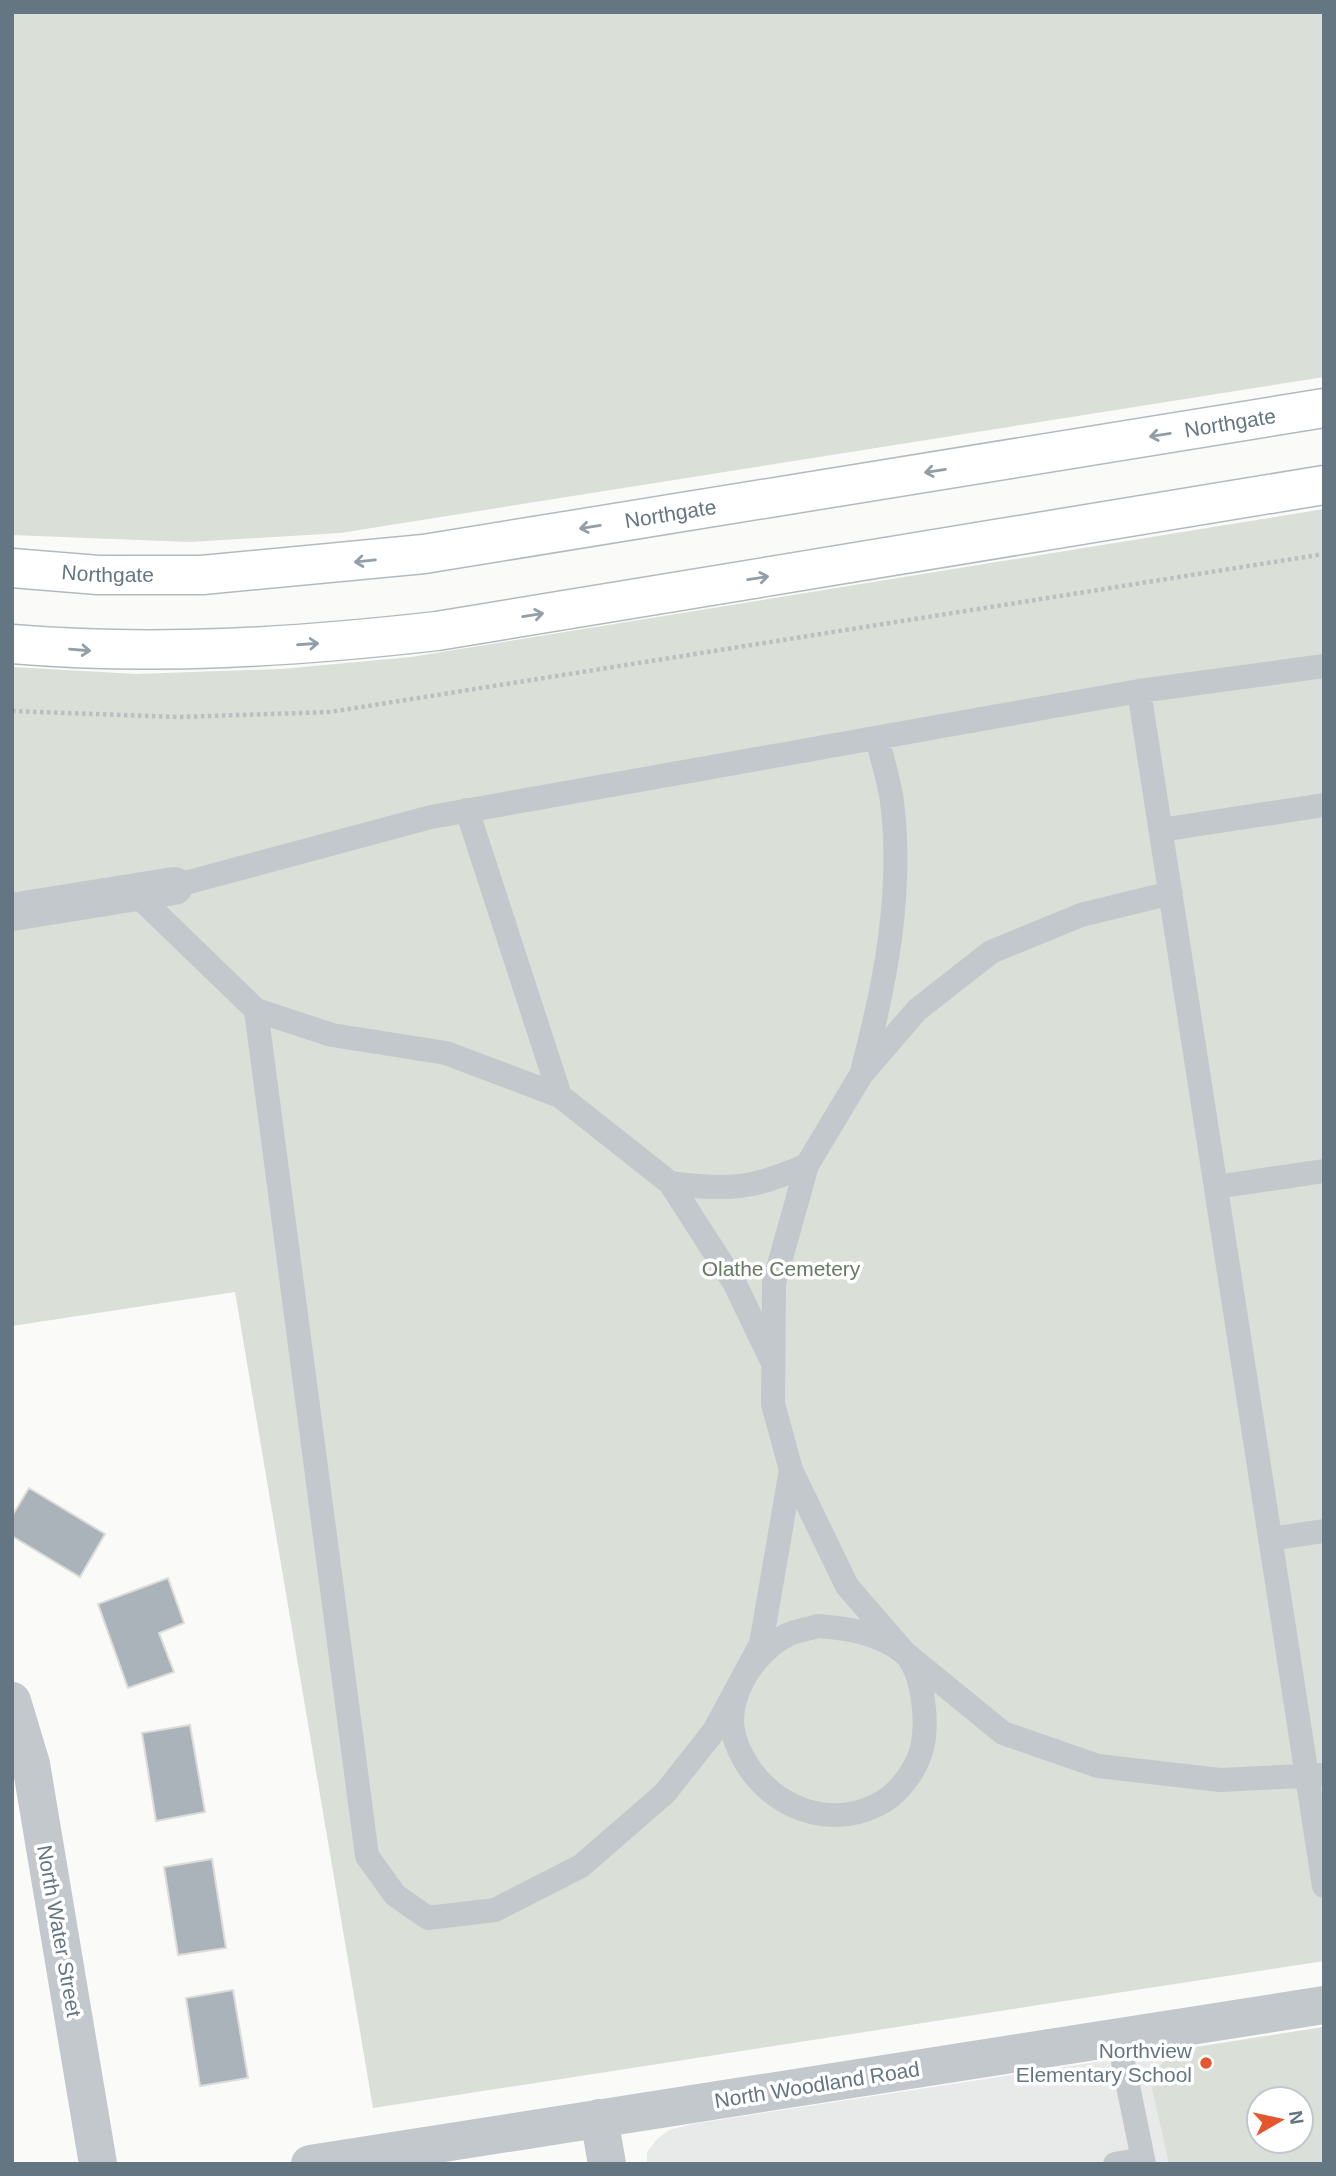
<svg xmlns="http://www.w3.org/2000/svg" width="1336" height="2176" viewBox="0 0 1336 2176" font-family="Helvetica,sans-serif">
<rect width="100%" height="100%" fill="#fafaf8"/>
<!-- built -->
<path fill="#e8e9e9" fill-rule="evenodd" d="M 1324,2027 L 1324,2164 L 647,2164 L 647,2152 L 657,2139 L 669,2130 L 692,2124 ZM 1259,2099 L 1301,2099 L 1301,2141 L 1259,2141 Z"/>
<!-- green -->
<path fill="#dadfd7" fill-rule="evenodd" d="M 12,12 L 1324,12 L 1324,377 L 340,533 L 189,542 L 12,535 Z
M 1324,509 L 1324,1961 L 373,2108 L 235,1292 L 12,1326 L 12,667 L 136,674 L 281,669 L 411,657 Z
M 1324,2027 L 1324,2164 L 1169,2164 L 1150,2079 L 1172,2051 ZM 1259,2099 L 1301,2099 L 1301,2141 L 1259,2141 Z"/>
<!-- building -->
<path fill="#aab3b9" stroke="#dcdcda" stroke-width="2" d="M 29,1488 L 105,1534 L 80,1577 L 12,1536 L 12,1516 Z
M 168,1578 L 184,1623 L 159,1633 L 174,1672 L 128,1688 L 98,1604 Z
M 190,1725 L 205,1812 L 156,1821 L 142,1733 Z
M 212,1859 L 226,1948 L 178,1955 L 164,1867 Z
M 233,1990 L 248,2078 L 200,2086 L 186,1998 Z"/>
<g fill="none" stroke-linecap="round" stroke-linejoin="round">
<!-- secondary casing -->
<g stroke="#b3babf" stroke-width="41">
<g id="secondary">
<path id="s1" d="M 12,568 L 98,575 L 202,575 L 424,554 L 1324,408"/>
<path d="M 12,644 C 155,656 295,647 437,631 L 1324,485"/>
</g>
</g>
<!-- path -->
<path stroke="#bbbfc2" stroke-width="4.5" stroke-dasharray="3.5 3.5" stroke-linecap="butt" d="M 12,711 L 179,717 L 330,712 L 1324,554"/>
<!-- lane -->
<path stroke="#c3c8cc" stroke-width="24" d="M 1139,691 L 1324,1886
M 467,810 L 560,1096
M 1161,830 L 1324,805
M 174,886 L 431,817 L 1139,691 L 1324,666
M 134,892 L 256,1010 L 367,1856 L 395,1895 L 428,1918 L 495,1910 L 581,1866 L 665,1793 L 714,1731 L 761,1644 L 791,1470
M 1171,893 L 1081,915 L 991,952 L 917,1010 L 861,1075 L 807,1165 L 774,1283 L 773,1404 L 791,1470 L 847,1586 L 905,1653 L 1003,1733 L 1098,1766 L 1220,1780 L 1324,1775
M 256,1010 L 332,1035 L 446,1053 L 560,1096 L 670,1183 L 735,1284 L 771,1359
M 863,1068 C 886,981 903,892 892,801 C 889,780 882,759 877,738
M 670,1183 C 728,1191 753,1189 807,1165
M 1216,1187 L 1324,1171
M 1270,1539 L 1324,1531
M 818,1626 C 847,1628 879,1633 903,1652 C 924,1670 928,1723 922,1748 C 916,1771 898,1795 877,1805 C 821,1833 757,1800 736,1742 C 721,1703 752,1653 787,1635 C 796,1631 808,1629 818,1626 Z
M 1118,2037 L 1144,2164
M 1115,2164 L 1143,2159"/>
<!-- street -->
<path stroke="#c3c8cc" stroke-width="38" d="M 12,912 L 174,886
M 12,1701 L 31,1764 L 98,2164
M 599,2118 L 607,2164
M 310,2164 L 1324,2005"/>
<!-- secondary -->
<use href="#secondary" stroke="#fff" stroke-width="38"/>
</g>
<!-- one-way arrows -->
<defs><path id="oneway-shaft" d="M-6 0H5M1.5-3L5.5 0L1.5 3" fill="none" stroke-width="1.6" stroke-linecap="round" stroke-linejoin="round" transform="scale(1.75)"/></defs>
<g stroke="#939fa8">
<use href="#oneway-shaft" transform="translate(1160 435) rotate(171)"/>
<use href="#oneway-shaft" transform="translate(935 471) rotate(171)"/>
<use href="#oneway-shaft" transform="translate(590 527) rotate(171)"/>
<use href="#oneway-shaft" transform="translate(365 561) rotate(174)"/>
<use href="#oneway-shaft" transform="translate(758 578) rotate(-9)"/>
<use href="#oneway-shaft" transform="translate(533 615) rotate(-9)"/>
<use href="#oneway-shaft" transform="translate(308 644) rotate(-4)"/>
<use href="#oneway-shaft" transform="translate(80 650) rotate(5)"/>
</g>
<!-- markers -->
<circle fill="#e4572e" stroke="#fff" stroke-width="2.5" cx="1206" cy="2063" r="7"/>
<g text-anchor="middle" stroke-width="7" stroke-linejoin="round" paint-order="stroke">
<!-- street labels -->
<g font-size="21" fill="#657683" stroke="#fff">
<text dy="7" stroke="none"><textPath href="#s1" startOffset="1230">Northgate</textPath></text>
<text dy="7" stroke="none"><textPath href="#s1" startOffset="663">Northgate</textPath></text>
<text dy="7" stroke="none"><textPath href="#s1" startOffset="96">Northgate</textPath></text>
<text transform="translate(59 1931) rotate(80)" y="7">North Water Street</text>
<text transform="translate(817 2085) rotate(-9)" y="7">North Woodland Road</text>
</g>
<!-- park labels -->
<g font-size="21" fill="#687a64" stroke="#fff">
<text x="781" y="1276">Olathe Cemetery</text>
</g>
<!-- poi labels -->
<g font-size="21" fill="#657683" stroke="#fff" text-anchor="end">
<text x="1192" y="2058">Northview<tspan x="1192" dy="24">Elementary School</tspan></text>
</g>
</g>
<!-- border -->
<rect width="1336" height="2176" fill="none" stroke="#657683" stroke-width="28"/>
<!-- north arrow -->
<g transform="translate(1280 2120) rotate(81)"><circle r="33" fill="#ffffff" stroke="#c1c8cd" stroke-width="2"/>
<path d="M0-5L12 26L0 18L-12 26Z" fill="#e4572e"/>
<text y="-10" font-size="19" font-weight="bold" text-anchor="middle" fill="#657683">N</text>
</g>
</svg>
